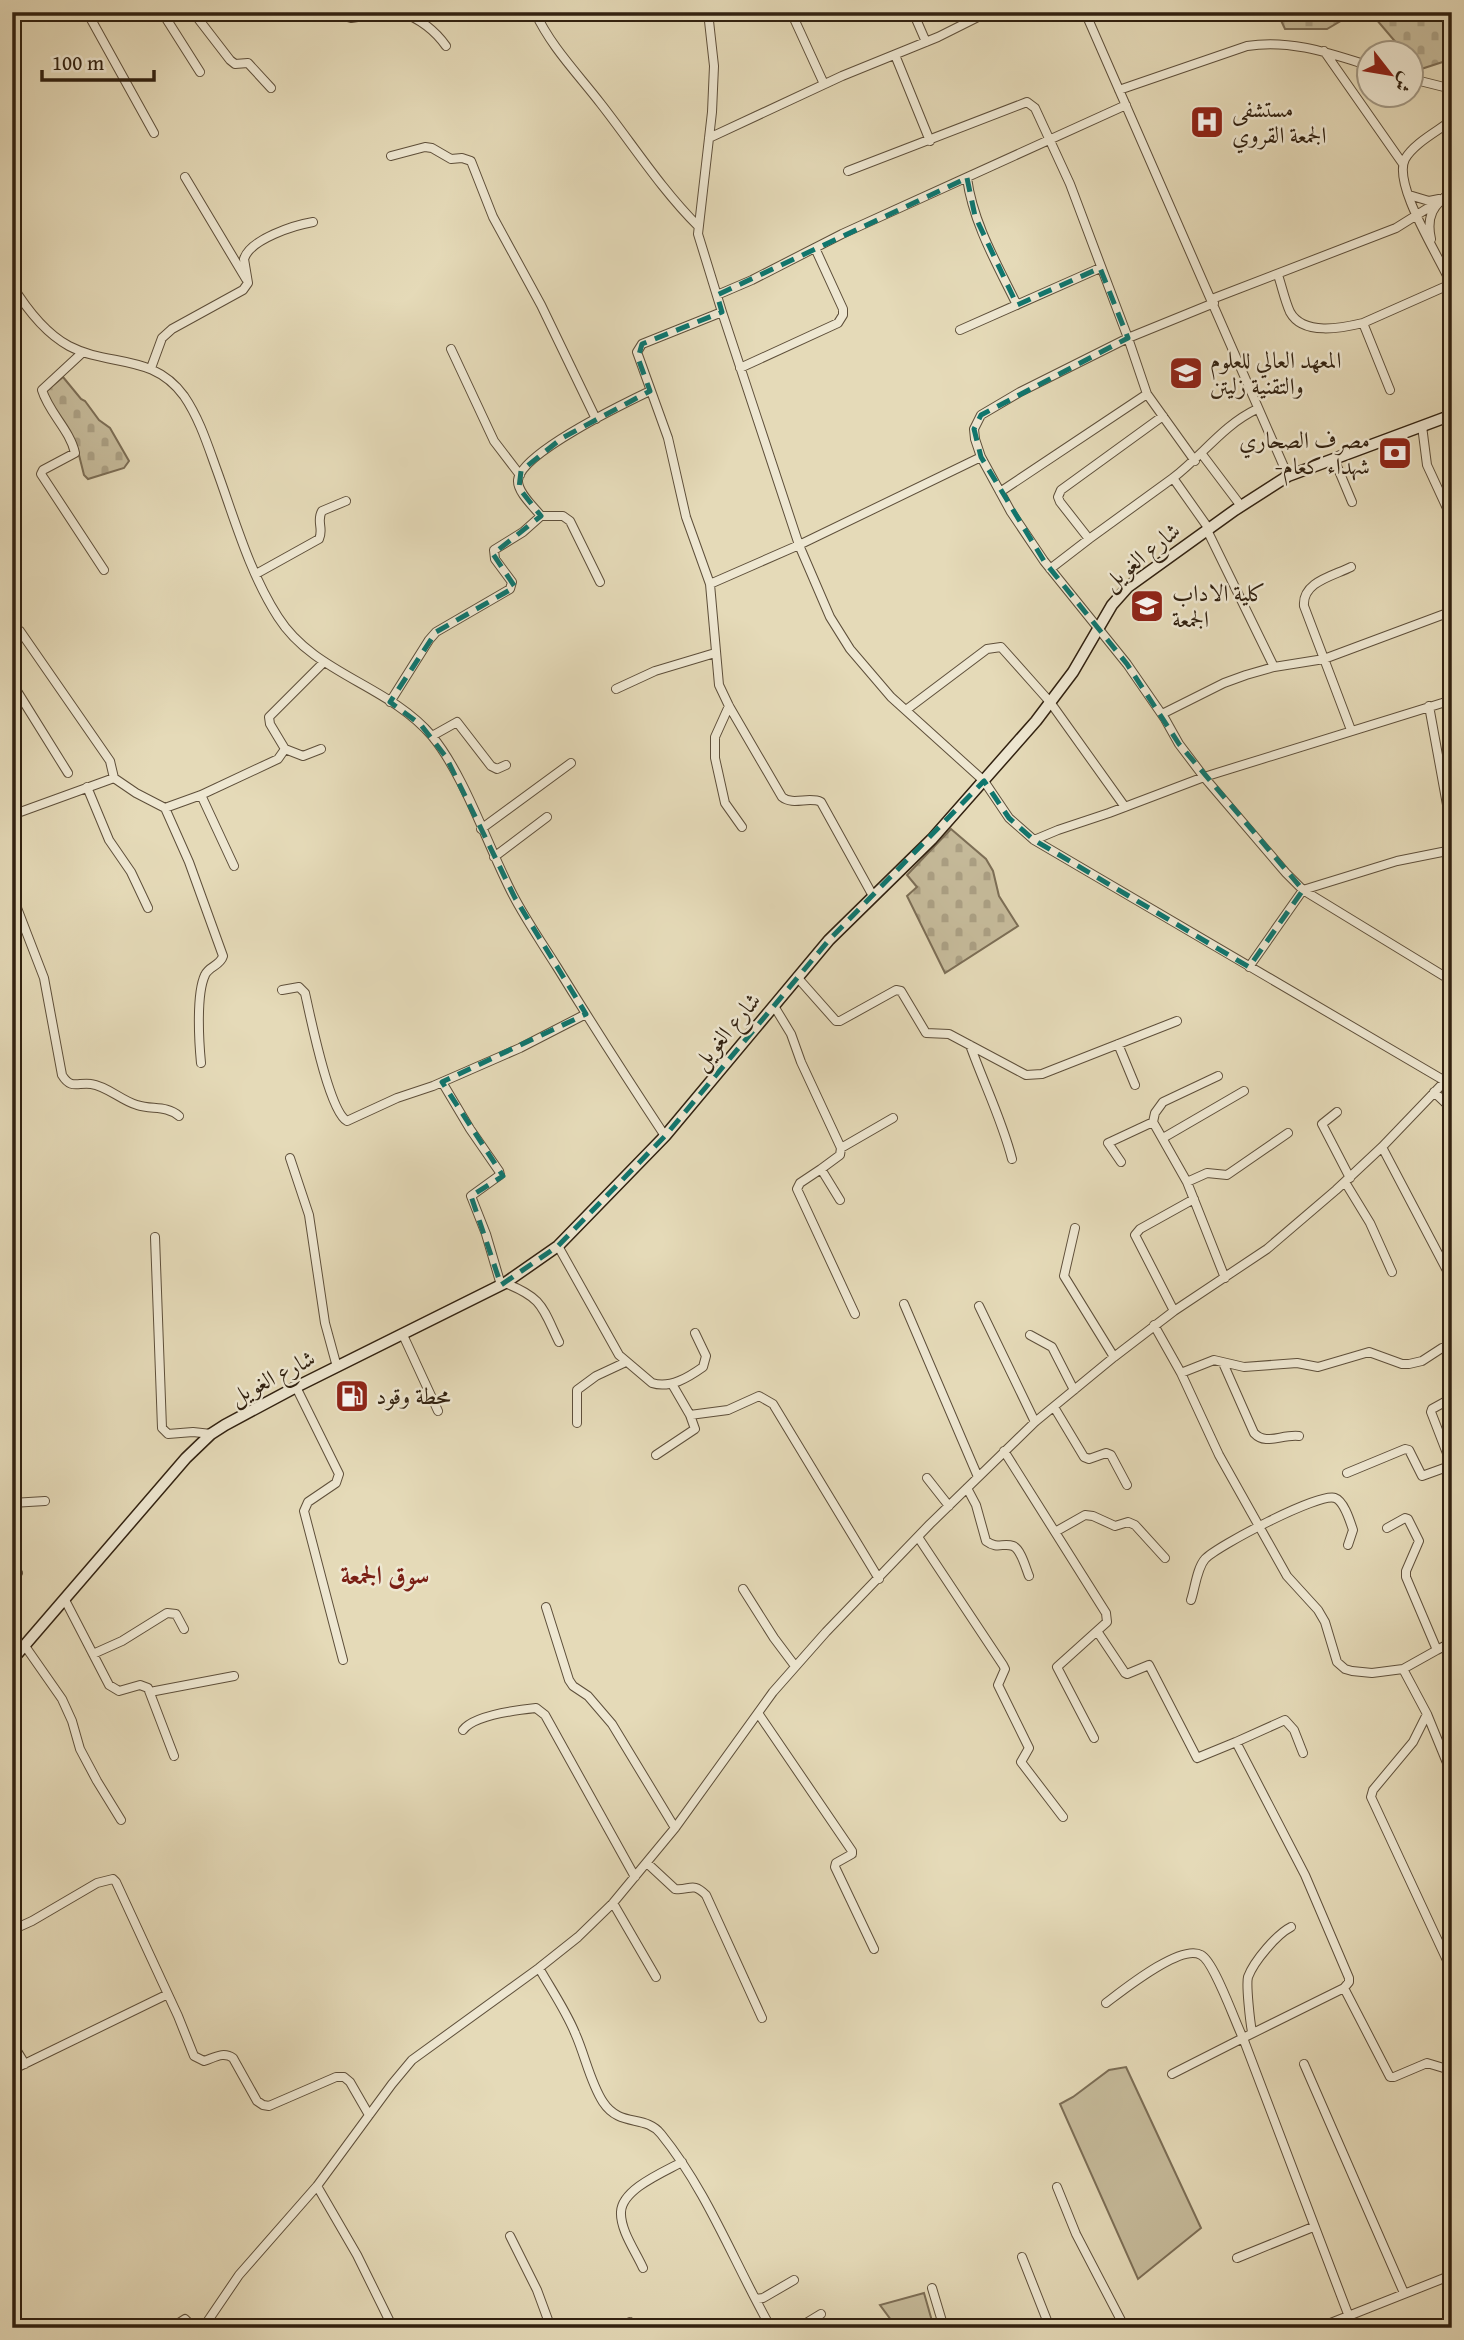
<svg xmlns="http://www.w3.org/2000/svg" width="1464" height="2340" viewBox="0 0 1464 2340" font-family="'Gentium Book Plus',Amiri,serif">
<defs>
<pattern id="cemetery-stones" width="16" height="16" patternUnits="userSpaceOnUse" patternTransform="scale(1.75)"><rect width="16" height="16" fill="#c6bb9b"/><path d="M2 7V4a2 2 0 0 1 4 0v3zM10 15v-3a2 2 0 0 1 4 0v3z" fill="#aba084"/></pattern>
</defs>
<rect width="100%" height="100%" fill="#e5dab8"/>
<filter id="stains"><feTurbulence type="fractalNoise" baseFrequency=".00286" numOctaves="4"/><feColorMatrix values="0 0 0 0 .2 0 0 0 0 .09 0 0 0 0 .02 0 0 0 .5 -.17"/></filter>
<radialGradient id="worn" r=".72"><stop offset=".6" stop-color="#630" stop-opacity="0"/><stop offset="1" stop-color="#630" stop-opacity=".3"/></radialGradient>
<!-- green -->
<path fill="#c6bb9b" stroke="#7c6e56" stroke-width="2" d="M 1126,2067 L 1201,2228 L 1138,2279 L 1060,2104 L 1073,2097 L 1109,2070 Z
M 924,2293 L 934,2328 L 897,2328 L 880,2305 Z"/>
<!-- cemetery -->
<path fill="url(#cemetery-stones)" stroke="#7c6e56" stroke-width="2" d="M 1277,12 L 1356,12 L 1327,29 L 1285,29 Z
M 1370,12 L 1452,12 L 1452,59 L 1418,70 L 1412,62 L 1412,52 L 1404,52 Z
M 63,377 L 81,399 L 85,401 L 99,420 L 110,428 L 129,461 L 124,468 L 88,479 L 84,475 L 78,451 L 45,392 Z
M 951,829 L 986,859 L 993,871 L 999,896 L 1018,926 L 945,973 L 907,896 L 917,887 L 907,875 Z"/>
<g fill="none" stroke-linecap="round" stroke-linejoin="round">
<!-- street casing -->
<g stroke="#5e4f3a" stroke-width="10">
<path id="street" d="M 87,12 L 154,133
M 162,12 L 200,72
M 193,12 L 230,60 L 235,64 L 248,63 L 271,88
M 330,12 L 351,18 L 391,12
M 401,12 C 420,19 434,29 446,46
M 535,12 C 551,47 578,74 601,104 C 633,145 661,189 698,226
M 708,12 L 714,66 L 712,112 L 698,234 L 722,312 L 799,545 L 981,457
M 791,12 L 824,84
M 913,12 L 926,42
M 1085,12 L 1288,476
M 1324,51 L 1403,164
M 895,55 L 930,141
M 1412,79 L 1452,89
M 1119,90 L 1247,46 C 1290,39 1329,53 1370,66
M 1452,120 C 1438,131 1414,143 1405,159 C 1392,185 1441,259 1452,286
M 709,138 L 842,76 L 938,37 L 988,12
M 391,156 L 425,147 L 432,148 L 451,159 L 462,158 L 471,161 L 493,217 L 541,305 L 596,419
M 848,171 L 1027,102 L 1035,108 L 1070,184 L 1128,338 L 1214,303
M 185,177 L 246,279
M 967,178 C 973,223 997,264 1017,305
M 1409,195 L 1429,201 L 1439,199
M 1431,239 C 1426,217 1433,204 1452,192
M 1278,275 C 1282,287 1285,301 1290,312 C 1303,336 1342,328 1363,323
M 12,285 C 26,308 45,333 69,346 C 109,367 153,353 184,396 C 199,418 207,443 216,468 C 234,517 249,572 278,617 C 314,674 389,685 432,736 C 465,776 488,847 513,895 C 526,920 542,943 557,967 C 592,1024 628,1080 665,1136
M 717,295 L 752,280 L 842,234 L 1126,105
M 1212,299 L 1396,228 L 1436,203
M 722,312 L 642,344 L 637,352 L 668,438 L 686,517 L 710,584 L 719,685 L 729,706 L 782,797 C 793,806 809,796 821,802 L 873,896
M 960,330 L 1100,268
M 451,349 L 494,441 L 520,475
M 83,352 L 42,390 C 49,413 70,430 75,453 L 43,470 L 41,474 L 104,570
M 151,368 L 162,338 L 172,329 L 243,290 L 248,283 L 244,259 C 250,239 295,225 313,222
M 740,368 L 838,323 L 843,315 L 843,309 L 815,248
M 1390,390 L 1363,323 L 1451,284
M 1163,416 L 1061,490 L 1058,497 L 1060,502 L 1089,539 L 1173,478 L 1209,529
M 1422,426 L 1427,465 L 1452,519
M 1201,453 L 1241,506
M 1334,459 L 1352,502
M 1195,461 L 1147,394 L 1128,338 L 1020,392 L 981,415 L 974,429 L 975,439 L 981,457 L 1011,512 L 1044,561 L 1127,664 L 1165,719 L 1179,744 L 1204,777 L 1286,873 L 1303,890 L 1452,981
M 1173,478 C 1202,456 1223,425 1257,409
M 1000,492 L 1147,394
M 541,516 C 534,507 517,492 518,480 C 521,453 625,403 650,391
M 1207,530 L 1274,667
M 1050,569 L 1089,539
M 256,574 L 319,539 C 324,529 316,521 322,511 L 346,501
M 710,584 L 799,545 L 830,617 L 850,649 L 891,697 L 984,781 L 1009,818 L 1034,840 L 1445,1081
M 12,626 L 20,631 L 110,761 L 114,778 L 136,793 L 165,808 L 201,795 L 278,759 L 285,749 L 270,724 L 269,717 L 324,662
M 12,683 L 68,773
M 616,689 L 655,671 L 715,653
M 390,702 L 429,640 L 436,632 L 510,589 L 512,582 L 495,559 L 494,550 L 523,532 L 541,516 L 563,516 L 570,521 L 600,582
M 729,706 L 715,737 L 715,758 L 725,803 L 742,827
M 1429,706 L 1452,832
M 906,710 L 987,649 L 1001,647 L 1050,702 L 1125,807
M 1162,714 L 1224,683 L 1246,675 L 1274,667 L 1324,659 L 1450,612
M 1351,730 L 1304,606 C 1302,582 1333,576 1351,567
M 432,736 L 457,722 L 491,766 L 497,769 L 506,765
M 285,749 L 303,756 L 321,749
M 87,787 L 109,840 L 131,872 L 148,908
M 201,795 L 234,866
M 165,808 L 189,862 L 223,956 C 220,966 209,966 205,975 C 196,994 199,1042 201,1063
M 12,815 L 114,778
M 481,829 L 571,763
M 1034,840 L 1058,830 L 1109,813 L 1204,777 L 1452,700
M 494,857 L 547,817
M 12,895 L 44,978 L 62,1075 C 71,1090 78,1082 91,1084 C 107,1086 122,1101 137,1105 C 152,1110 166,1105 179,1116
M 1249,967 L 1303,890 L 1397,861 L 1452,850
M 797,977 L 836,1021 L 840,1021 L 896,990 L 901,991 L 926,1033 L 949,1034 L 1026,1075 L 1042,1074 L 1177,1021
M 282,990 L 299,987 L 305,993 C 310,1015 329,1111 347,1121 L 397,1098 L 433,1086 L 520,1048 L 586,1014
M 774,1006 L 791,1034 L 801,1062 L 841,1148 L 840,1155 L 821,1169 L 840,1200
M 1118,1044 L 1135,1085
M 970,1045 C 984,1084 1002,1120 1012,1159
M 442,1082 L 470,1129 L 499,1171 L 500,1175 L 471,1196 L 486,1234 L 501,1285
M 1434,1092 L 1452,1109
M 1337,1112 L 1322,1124 L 1350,1178
M 1153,1122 L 1155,1113 L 1163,1102 L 1218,1076
M 1163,1138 L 1244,1091
M 1382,1147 L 1452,1280
M 841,1148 L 893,1118
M 290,1158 L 309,1215 L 325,1323 L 337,1367
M 1121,1162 L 1108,1143 L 1153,1122 L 1187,1182 L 1225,1278
M 821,1169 L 800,1183 L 797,1189 L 855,1314
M 1187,1182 L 1207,1173 L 1227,1175 L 1288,1133
M 1345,1182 L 1370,1223 L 1392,1272
M 1075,1228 L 1064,1276 L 1114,1357
M 155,1237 L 162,1428 L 168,1434 L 193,1432 L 211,1434
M 558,1246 L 619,1355 L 652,1383 C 670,1389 689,1377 703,1367 L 706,1356 L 695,1333
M 505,1283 C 543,1298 542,1307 559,1342
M 904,1304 L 978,1477
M 979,1306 L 1035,1422
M 1174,1311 L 1135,1235 L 1140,1229 L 1194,1199
M 1154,1325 L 1181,1373 L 1214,1360 L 1244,1367 L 1297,1363 L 1318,1367 L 1369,1352 L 1402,1364 L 1409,1364 L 1422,1361 L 1442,1348
M 403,1335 L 438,1411
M 1030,1335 L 1052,1347 L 1074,1390
M 1223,1363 L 1254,1433 C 1266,1446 1281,1434 1299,1436
M 1181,1373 L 1219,1455 L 1287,1576 L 1318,1610 L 1325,1622 L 1337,1662 L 1345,1669 L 1352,1671 L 1372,1673 L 1403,1669 L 1437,1650
M 296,1387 L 339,1474 L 336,1483 L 308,1502 L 304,1511 L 343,1660
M 1054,1407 L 1084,1457 L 1089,1459 L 1106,1453 L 1111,1455 L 1127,1485
M 690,1415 L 728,1410 L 759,1396 L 773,1404 L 879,1579
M 577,1423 L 577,1390 L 596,1376 L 626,1362
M 1004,1451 L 1106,1613 L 1107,1622 L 1097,1631 L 1125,1673 L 1127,1674 L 1149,1665 L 1197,1758 L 1236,1742 L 1305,1875 L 1349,1978 L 1349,1982 L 1344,1988 L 1243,2038 L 1348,2314
M 656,1455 L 695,1429 L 690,1415 L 672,1384
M 1347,1473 L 1405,1449 L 1409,1450 L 1422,1476 L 1447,1467 L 1450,1461 L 1431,1412 L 1432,1409 L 1452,1398
M 927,1478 L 949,1506
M 967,1488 L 976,1505 L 986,1541 C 998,1550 1003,1542 1013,1546 C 1021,1549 1026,1569 1029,1576
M 12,1503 L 45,1501
M 1387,1528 L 1405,1518 L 1408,1519 L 1419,1541 L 1406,1571 L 1406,1577 L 1437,1650 L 1452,1642
M 1055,1532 L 1085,1515 L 1093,1516 L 1115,1526 L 1128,1522 L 1135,1525 L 1165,1558
M 918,1537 L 1003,1665 L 1005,1669 L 998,1685 L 1029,1748 L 1021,1762 L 1063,1817
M 12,1571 L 18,1573
M 743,1589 L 774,1638 L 795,1666
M 65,1600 L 109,1685 L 119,1691 L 140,1685 L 148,1688 L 174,1756
M 1191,1600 C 1195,1588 1197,1568 1205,1559 C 1217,1546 1320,1492 1335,1498 C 1344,1501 1350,1521 1353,1530 L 1348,1545
M 546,1607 L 569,1680 L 573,1686 L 588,1696 L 612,1724 L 675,1828
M 25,1646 L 62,1699 L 72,1721 L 80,1749 L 97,1781 L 121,1820
M 93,1654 L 122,1641 L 167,1613 L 176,1614 L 184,1629
M 1403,1669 L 1427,1714 L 1452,1775
M 150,1692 L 234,1676
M 758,1713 L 852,1851 L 852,1854 L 836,1863 L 835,1867 L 874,1949
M 1427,1714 L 1413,1742 L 1373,1790 L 1371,1797 L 1452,1971
M 463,1730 C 474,1715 517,1710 536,1708 L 545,1715 L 635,1877
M 1094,1738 L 1057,1667 L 1097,1631
M 1236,1742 L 1285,1720 L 1294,1730 L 1303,1753
M 647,1863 L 675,1889 C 690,1891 692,1881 706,1895 L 762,2018
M 613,1903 L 656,1977
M 12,1930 L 32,1921 L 97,1883 L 113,1879 L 116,1882 L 178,2016 L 194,2056 L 204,2061 C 214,2058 223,2051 233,2058 L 257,2101 L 263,2105 L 269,2106 L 336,2077 L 344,2077 L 350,2082 L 369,2115
M 539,1968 C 551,1989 566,2011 575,2033 C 585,2055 590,2082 603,2102 C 620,2128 645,2114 661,2134 C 708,2192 734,2263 771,2328
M 1344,1988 L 1390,2077 L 1394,2077 L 1427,2063 L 1447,2069
M 1106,2003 C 1122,1991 1181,1943 1201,1955 C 1214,1961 1235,2022 1243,2038 L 1172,2074
M 1252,2032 C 1250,2021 1246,1985 1248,1977 C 1254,1961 1277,1934 1291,1927
M 12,2043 L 25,2064
M 1304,2064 L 1404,2293
M 12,2070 L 166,1995
M 317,2186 L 357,2255 L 393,2328
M 1057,2187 L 1076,2234 L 1125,2328
M 510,2236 L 537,2290 L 551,2328
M 1022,2257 L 1050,2328
M 1237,2258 L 1313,2227
M 643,2268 C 636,2252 620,2230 621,2212 C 622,2189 664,2172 682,2162
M 932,2288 L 944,2328
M 756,2299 L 763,2298 L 794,2280
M 630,2322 L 633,2328
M 171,2328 L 185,2319 L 194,2328
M 203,2328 L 239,2275 L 317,2186 L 392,2084 L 412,2060 L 539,1968 L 578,1937 L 613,1903 L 675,1828 L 773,1692 L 826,1632 L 930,1524 L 1035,1422 L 1114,1357 L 1174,1311 L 1267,1249 L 1336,1190 L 1382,1147 L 1452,1074
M 798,2328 L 821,2314
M 1318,2328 L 1452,2275"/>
</g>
<!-- secondary casing -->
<g stroke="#312110" stroke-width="13">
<path id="secondary" d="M 12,1660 L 186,1458 L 211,1434 L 225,1425 L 296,1387 L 505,1283 L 558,1246 L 665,1136 L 829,940 L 932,839 L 1036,721 L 1073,672 L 1112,605 L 1128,587 L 1235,510 L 1288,476 L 1452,415"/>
</g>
<!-- street -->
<use href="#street" stroke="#eee7d1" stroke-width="8"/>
<!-- secondary -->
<use href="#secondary" stroke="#eee7d1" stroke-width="10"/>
</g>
<!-- marked area -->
<path fill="none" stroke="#0f766e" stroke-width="5" stroke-dasharray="14 9" stroke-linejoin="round" d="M 967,178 L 975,216 L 1017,305 L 1100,268 L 1128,338 L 981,415 L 974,429 L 981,457 L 1044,561 L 1127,664 L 1179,744 L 1303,890 L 1249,967 L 1034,840 L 1009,818 L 984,781 L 829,940 L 665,1136 L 558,1246 L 501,1285 L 471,1196 L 503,1176 L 442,1082 L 586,1014 L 515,898 L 446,757 L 421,725 L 390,702 L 436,632 L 515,587 L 493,554 L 541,516 L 519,488 L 521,471 L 562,438 L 650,391 L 638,358 L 642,344 L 722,312 L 717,295 Z"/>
<!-- icons -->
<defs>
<g id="hospital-square" transform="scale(1.75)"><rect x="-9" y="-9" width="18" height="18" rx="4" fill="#8f2418" stroke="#eee7d1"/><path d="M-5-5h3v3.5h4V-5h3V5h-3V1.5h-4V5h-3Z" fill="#fff"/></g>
<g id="university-square" transform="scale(1.75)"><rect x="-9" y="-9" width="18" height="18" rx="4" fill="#8f2418" stroke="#eee7d1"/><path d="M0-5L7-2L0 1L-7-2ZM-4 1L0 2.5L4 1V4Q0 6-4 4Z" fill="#fff"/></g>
<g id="bank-square" transform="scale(1.75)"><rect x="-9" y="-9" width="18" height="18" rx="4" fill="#8f2418" stroke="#eee7d1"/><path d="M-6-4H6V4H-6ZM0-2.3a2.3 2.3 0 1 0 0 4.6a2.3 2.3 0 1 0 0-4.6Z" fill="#fff"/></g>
<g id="school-square" transform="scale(1.75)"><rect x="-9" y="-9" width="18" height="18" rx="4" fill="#8f2418" stroke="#eee7d1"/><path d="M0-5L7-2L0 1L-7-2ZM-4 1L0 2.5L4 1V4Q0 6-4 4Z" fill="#fff"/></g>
<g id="fuel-square" transform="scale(1.75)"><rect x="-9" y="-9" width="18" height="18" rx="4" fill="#8f2418" stroke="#eee7d1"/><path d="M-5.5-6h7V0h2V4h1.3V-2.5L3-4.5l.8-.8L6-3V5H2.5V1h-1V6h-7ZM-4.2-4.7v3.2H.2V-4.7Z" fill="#fff"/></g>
</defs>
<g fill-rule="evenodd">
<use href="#hospital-square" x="1207" y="122"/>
<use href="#university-square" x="1186" y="373"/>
<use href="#bank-square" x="1395" y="453"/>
<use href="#school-square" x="1147" y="606"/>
<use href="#fuel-square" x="352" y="1396"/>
</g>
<g text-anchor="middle" stroke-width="5" stroke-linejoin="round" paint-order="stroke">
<!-- poi labels -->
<g font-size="23" fill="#312110" stroke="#eee7d1" text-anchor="start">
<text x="1232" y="117">مستشفى<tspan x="1232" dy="26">الجمعة القروي</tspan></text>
<text x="1210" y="368">المعهد العالي للعلوم<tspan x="1210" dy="26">والتقنية زليتن</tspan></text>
<text x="1370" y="448" text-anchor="end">مصرف الصحاري<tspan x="1370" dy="26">-شهداء كعام</tspan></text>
<text x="1172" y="601">كلية اﻻداب<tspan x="1172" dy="26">الجمعة</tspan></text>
<text x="376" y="1404">محطة وقود</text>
</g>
<!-- street labels -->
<g font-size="23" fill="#312110" stroke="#eee7d1">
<text transform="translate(1141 556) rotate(-39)" y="8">شارع الغويل</text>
<text transform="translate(726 1031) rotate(-50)" y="8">شارع الغويل</text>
<text transform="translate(272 1377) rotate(-27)" y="8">شارع الغويل</text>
</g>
<!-- quarter labels -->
<g font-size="26" font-weight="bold" fill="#7a1f14" stroke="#eee7d1">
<text x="385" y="1584">سوق الجمعة</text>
</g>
</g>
<!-- margin -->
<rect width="1464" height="2340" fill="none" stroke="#e5dab8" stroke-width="42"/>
<rect x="14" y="14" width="1436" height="2312" fill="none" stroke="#312110" stroke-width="3.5"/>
<rect x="21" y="21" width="1422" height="2298" fill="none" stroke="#312110" stroke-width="2"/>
<!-- north arrow -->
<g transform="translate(1390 74) rotate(121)"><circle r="33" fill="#eee7d1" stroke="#a29884" stroke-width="2"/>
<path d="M0-5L12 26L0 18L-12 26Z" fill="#8f2418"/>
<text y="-10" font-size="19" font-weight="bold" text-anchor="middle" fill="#312110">ش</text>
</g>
<!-- scale -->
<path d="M42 70v10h112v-10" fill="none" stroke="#312110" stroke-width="3.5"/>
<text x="52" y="70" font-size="21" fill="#312110" stroke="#eee7d1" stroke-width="5" paint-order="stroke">100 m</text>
<rect width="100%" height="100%" filter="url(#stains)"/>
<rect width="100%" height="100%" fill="url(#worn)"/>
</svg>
